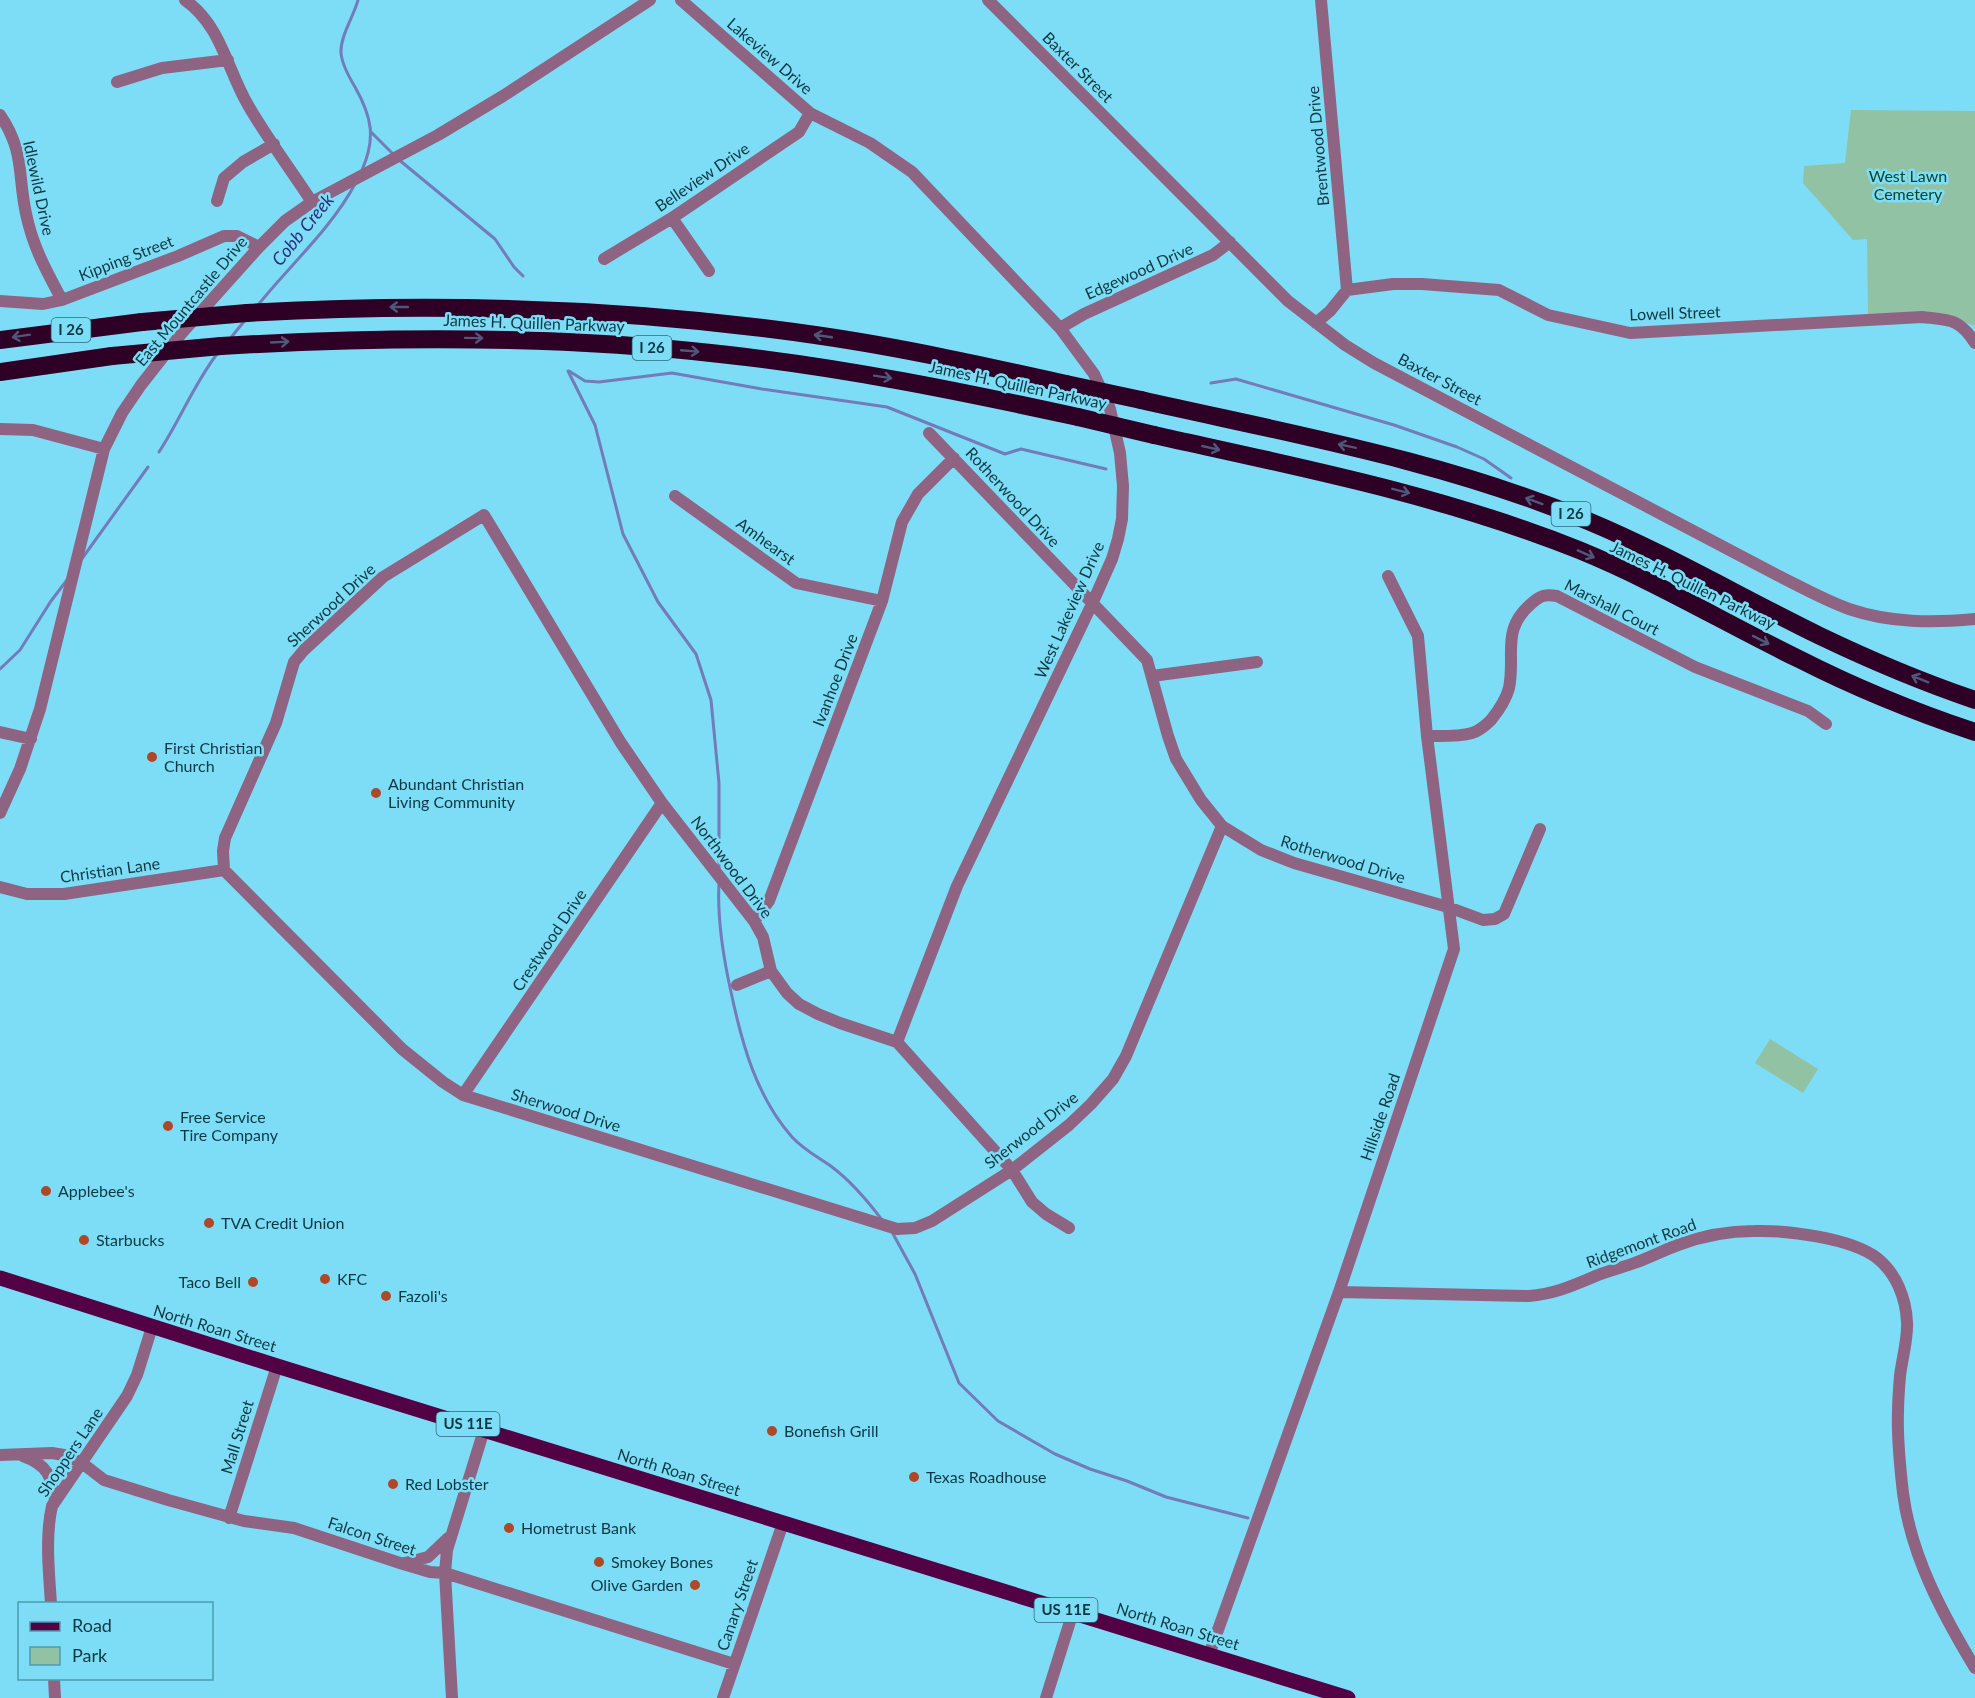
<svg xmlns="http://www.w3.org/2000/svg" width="1975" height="1698" viewBox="0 0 1975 1698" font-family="Lato,sans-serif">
<rect width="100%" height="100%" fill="#7dddf7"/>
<!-- green -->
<path fill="#91c2a4" d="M 1851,110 L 1975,111 L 1975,326 L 1939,313 L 1868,316 L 1867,239 L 1853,240 L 1803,183 L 1804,166 L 1845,163 Z
M 1770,1039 L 1818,1069 L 1803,1093 L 1755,1063 Z"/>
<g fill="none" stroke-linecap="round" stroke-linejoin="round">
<!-- stream -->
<path stroke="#737bb8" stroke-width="3" d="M 358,0 C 354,16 340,36 341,53 C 342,65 349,77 355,87 C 372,117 376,138 362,170
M 371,132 L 393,154
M 398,159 L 495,239 L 514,267 L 523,276
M 258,305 C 289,266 331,229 355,184
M 229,340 L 246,319
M 568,371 L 595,425 L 623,534 L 658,602 L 696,654 L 711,700 L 719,783 L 719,871
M 569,371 L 585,381 L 599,382 L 672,373 L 762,389 L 887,407 L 1005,454 L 1021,449 L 1106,469
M 1211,383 L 1236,379 L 1394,425 L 1457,447 L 1484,459 L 1511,478
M 159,452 C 180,420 194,384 217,354
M 81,560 L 148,467
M 0,669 L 20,650 L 51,601 L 67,580
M 719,883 C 717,920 723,956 731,992 C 742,1044 756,1096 792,1137 C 804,1150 818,1157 832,1167 C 852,1182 867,1200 882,1220
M 892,1232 L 915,1274 L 959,1383 L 998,1421 L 1055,1454 L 1090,1469 L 1127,1481 L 1166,1497 L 1248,1518"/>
<!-- minor -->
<path stroke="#8e6482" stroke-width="12" d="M 185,0 C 221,25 227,69 248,105 C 267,138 291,170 312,202
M 681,0 L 810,113 L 870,143 L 912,172 L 1060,328 L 1094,374 L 1110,409 L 1120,453 L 1123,486 L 1122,519 L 1118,539 L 1112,559 L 1092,604 L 957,886 L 897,1042
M 988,0 L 1288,301 L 1345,345 L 1374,363 L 1777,575 C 1801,587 1824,600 1849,609 C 1890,623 1933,623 1975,619
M 1321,0 L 1347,290
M 117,82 L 162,68 L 228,60
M 0,115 C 26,153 17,178 27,218 C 34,249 47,272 62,300
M 217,201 L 224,178 L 243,162 L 274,144
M 672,218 L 709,271
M 604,259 L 672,218 L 799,132 L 810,113
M 0,301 L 43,304 L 62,300 L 178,256 L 224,236 L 237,236 L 259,247
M 1316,323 L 1330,311 L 1347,290 L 1393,284 L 1422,284 L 1499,290 L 1548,315 L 1630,333 L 1922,317 C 1949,320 1959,318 1975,343
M 1060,328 L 1084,314 L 1213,255 L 1230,242
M 0,429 L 33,430 L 104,449
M 929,433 L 1147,660 L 1168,736 L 1176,759 L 1201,800 L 1222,826 L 1261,850 L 1294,863 L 1448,907 L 1483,920 L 1495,919 L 1504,914 L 1540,829
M 675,496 L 796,583 L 882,601
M 1152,676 L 1257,662
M 0,732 L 31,739
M 1427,736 C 1441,736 1458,737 1472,733 C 1479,731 1486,725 1491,720 C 1499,710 1506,700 1509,688 C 1516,654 1500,630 1532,603 C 1541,595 1546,594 1557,596 L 1695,667 L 1808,711 L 1826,724
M 0,813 L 20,769 L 40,709 L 104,449 L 122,413 L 141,385 L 181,334 L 259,247 L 285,221 L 312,202 L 438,135 L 503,96 L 650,0
M 0,887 L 27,894 L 64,894 L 224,870
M 754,921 L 769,901 L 882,601 L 902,522 L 918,494 L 954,458
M 737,985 L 771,971
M 463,1095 L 662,803
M 1069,1228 L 1046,1214 L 1032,1202 L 1012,1170 L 897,1042 L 840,1023 L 818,1014 L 799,1004 L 787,993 L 771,971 L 763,937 L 754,921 L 662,803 L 621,743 L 484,515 L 383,577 L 304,650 L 294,662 L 276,723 L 225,838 L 223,851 L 224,870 L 402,1049 L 443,1082 L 463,1095 L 897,1229 L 915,1228 L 932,1221 L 1012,1170 L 1069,1125 L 1091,1104 L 1113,1079 L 1126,1056 L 1222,826
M 1339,1292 L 1529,1296 C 1555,1294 1574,1285 1598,1275 C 1610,1270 1624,1267 1637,1262 C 1651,1257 1664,1250 1678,1245 C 1702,1236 1729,1231 1754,1231 C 1787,1230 1851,1238 1877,1258 C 1896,1273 1906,1298 1907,1322 C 1908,1340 1902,1358 1900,1376 C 1899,1388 1898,1400 1898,1412 C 1897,1438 1900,1467 1903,1493 C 1911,1556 1943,1615 1975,1668
M 0,1455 L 52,1453 L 64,1455 L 82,1463 L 104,1480 L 168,1500 L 244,1521 L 294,1528 L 403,1564 L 430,1572 L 445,1573 L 734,1664
M 23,1456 C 48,1465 51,1476 55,1500
M 229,1518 L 277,1366
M 405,1563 L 428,1557 L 448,1538
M 51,1604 C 49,1572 45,1537 52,1506 L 127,1396 L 137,1375 L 152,1327
M 1209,1655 L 1339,1292 L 1454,949 L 1427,736 L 1418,636 L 1388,576
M 54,1678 L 55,1698
M 452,1698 L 445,1573 L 447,1550 L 484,1430
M 723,1698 L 783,1523
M 1046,1698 L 1073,1612"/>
<!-- major -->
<path stroke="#520144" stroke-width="15" d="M 0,1278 L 277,1366 L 1348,1698"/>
<!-- highway -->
<path stroke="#2e0025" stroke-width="18" d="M 247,313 C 439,302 631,308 822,336 C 904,348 985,366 1066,384
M 0,340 L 142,322
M 221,346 C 388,336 554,335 720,354 C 841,367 959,391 1078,417
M 0,372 L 112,356
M 1141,400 C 1291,434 1445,461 1588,521 C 1667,554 1742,598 1820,636 C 1870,660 1922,682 1975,700
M 1154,435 C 1298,467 1442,495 1579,550 C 1655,581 1725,623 1799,659 C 1856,688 1915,712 1975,732"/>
<!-- highway-bridge -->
<path stroke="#2e0025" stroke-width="18" d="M 142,322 L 247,313
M 112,356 L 221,346
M 1066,384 L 1141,400
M 1078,417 L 1154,435"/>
</g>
<!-- one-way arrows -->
<defs><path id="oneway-shaft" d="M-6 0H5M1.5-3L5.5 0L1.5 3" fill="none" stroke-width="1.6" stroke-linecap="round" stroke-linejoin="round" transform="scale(1.5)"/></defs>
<g stroke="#4e5879">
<use href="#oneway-shaft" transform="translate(399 307) rotate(-180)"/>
<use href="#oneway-shaft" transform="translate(21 336) rotate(171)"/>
<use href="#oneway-shaft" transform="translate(823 336) rotate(-172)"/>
<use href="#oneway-shaft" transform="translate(474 338) rotate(1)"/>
<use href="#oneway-shaft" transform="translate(280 342) rotate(-3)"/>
<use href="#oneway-shaft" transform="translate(690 351) rotate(5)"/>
<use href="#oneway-shaft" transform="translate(883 377) rotate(9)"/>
<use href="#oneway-shaft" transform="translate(1347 446) rotate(-168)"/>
<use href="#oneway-shaft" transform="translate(1211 448) rotate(13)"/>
<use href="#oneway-shaft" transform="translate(1401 491) rotate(14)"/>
<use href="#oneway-shaft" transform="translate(1534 501) rotate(-160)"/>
<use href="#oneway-shaft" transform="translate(1586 554) rotate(24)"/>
<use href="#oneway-shaft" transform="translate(1761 640) rotate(27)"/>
<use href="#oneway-shaft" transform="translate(1920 679) rotate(-158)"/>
</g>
<!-- markers -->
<g fill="#b04727" stroke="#7dddf7" stroke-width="2">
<circle cx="152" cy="757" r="6"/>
<circle cx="376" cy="793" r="6"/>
<circle cx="168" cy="1126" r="6"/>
<circle cx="46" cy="1191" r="6"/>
<circle cx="209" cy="1223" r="6"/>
<circle cx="84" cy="1240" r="6"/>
<circle cx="325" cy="1279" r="6"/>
<circle cx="253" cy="1282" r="6"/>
<circle cx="386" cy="1296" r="6"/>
<circle cx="772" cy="1431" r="6"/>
<circle cx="914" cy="1477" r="6"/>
<circle cx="393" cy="1484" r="6"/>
<circle cx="509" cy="1528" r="6"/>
<circle cx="599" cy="1562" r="6"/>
<circle cx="695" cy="1585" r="6"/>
</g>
<g text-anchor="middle" stroke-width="5" stroke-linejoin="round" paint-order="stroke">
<!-- shield labels -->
<g fill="#7dddf7" stroke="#2f6a78" stroke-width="1.5">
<rect x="51.5" y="318" width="39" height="24" rx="4.5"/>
<rect x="632.5" y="336" width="39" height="24" rx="4.5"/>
<rect x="1551.5" y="502" width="39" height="24" rx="4.5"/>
<rect x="436.5" y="1412" width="63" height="24" rx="4.5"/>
<rect x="1034.5" y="1598" width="63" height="24" rx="4.5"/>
</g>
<g font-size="15" font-weight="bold" fill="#0d3842">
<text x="71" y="335">I 26</text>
<text x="652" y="353">I 26</text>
<text x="1571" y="519">I 26</text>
<text x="468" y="1429">US 11E</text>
<text x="1066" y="1615">US 11E</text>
</g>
<!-- street labels -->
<g font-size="16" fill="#0d3842" stroke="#7dddf7">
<text transform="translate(770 56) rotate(41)" y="6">Lakeview Drive</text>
<text transform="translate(1078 67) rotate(45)" y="6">Baxter Street</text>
<text transform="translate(1318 146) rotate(-95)" y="6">Brentwood Drive</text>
<text transform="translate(702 177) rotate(-34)" y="6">Belleview Drive</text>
<text transform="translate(39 188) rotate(78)" y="6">Idlewild Drive</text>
<text transform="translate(126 258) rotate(-21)" y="6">Kipping Street</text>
<text transform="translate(1139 271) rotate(-24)" y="6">Edgewood Drive</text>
<text transform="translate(191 301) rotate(-50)" y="6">East Mountcastle Drive</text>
<text transform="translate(1675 313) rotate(-2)" y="6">Lowell Street</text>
<text transform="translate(534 323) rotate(2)" y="6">James H. Quillen Parkway</text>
<text transform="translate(1440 379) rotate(28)" y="6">Baxter Street</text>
<text transform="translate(1018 385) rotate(12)" y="6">James H. Quillen Parkway</text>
<text transform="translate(1013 497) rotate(47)" y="6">Rotherwood Drive</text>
<text transform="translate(766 541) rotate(36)" y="6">Amhearst</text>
<text transform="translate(1693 585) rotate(26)" y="6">James H. Quillen Parkway</text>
<text transform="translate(331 605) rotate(-43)" y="6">Sherwood Drive</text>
<text transform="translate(1612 607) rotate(27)" y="6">Marshall Court</text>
<text transform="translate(1069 610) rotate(-66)" y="6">West Lakeview Drive</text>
<text transform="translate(835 680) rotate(-69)" y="6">Ivanhoe Drive</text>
<text transform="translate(1343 859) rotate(17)" y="6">Rotherwood Drive</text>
<text transform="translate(732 867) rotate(53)" y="6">Northwood Drive</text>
<text transform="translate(110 870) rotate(-8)" y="6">Christian Lane</text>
<text transform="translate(549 940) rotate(-56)" y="6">Crestwood Drive</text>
<text transform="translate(566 1110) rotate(17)" y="6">Sherwood Drive</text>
<text transform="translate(1380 1117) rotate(-71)" y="6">Hillside Road</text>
<text transform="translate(1031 1130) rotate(-38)" y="6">Sherwood Drive</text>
<text transform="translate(1641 1243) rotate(-20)" y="6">Ridgemont Road</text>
<text transform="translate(215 1328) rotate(17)" y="6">North Roan Street</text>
<text transform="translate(237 1437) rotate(-73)" y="6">Mall Street</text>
<text transform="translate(70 1452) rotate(-56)" y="6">Shoppers Lane</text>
<text transform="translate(679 1472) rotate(17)" y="6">North Roan Street</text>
<text transform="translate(372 1536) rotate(18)" y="6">Falcon Street</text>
<text transform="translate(737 1605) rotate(-71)" y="6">Canary Street</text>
<text transform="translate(1178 1626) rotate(17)" y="6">North Roan Street</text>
</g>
<!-- park labels -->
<g font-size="16" fill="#0d452a" stroke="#7dddf7">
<text x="1908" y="182">West Lawn<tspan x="1908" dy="18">Cemetery</tspan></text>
</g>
<!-- poi labels -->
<g font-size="16" fill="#0d3842" stroke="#7dddf7" text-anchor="start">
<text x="164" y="754">First Christian<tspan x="164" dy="18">Church</tspan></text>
<text x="388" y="790">Abundant Christian<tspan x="388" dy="18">Living Community</tspan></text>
<text x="180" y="1123">Free Service<tspan x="180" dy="18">Tire Company</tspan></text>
<text x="58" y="1197">Applebee's</text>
<text x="221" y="1229">TVA Credit Union</text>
<text x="96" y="1246">Starbucks</text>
<text x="337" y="1285">KFC</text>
<text x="241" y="1288" text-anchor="end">Taco Bell</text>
<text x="398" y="1302">Fazoli's</text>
<text x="784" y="1437">Bonefish Grill</text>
<text x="926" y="1483">Texas Roadhouse</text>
<text x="405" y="1490">Red Lobster</text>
<text x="521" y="1534">Hometrust Bank</text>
<text x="611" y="1568">Smokey Bones</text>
<text x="683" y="1591" text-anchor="end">Olive Garden</text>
</g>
<!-- water labels -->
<g font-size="18" font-style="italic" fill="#2d2e78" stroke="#7dddf7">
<text transform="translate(303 230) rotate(-51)" y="6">Cobb Creek</text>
</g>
</g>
<!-- legend -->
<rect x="18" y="1602" width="195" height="78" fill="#7dddf7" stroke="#509baf" stroke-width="1.5"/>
<rect x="30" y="1622" width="30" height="9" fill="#520144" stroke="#509baf" stroke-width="1.5"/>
<text x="72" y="1632" font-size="18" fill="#0d3842">Road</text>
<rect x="30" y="1647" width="30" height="18" fill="#91c2a4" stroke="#509baf" stroke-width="1.5"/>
<text x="72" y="1662" font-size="18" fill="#0d3842">Park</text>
</svg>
